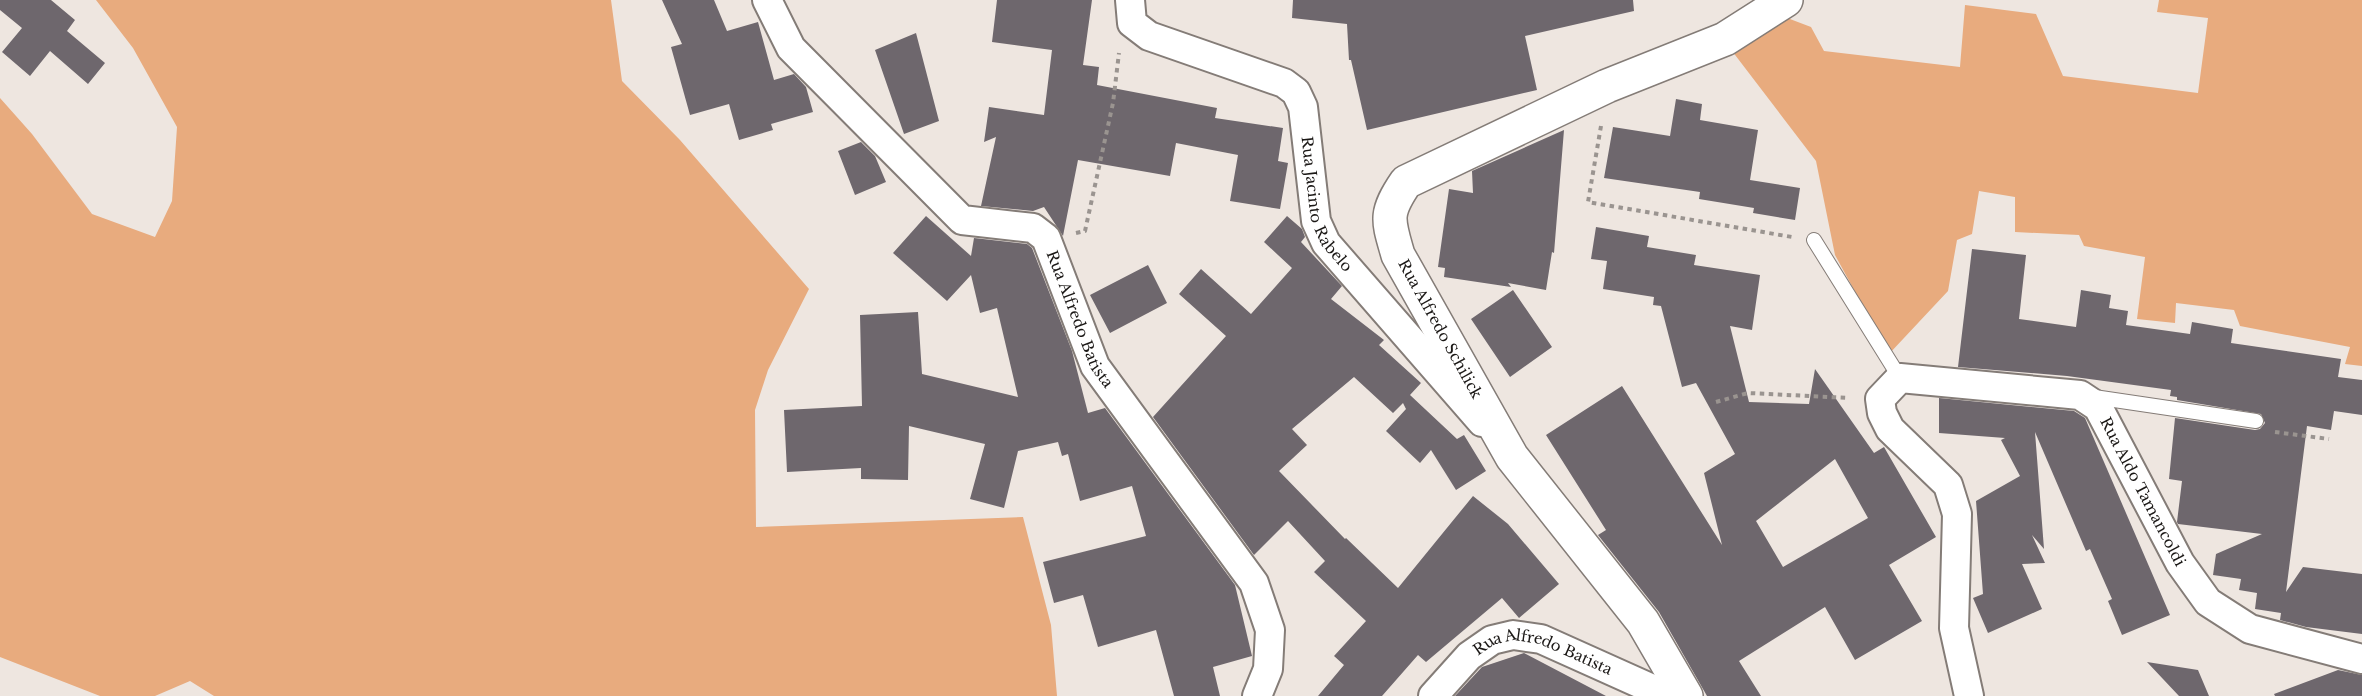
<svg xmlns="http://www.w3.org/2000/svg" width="2362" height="696" viewBox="0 0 2362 696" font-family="'Libre Baskerville',serif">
<rect width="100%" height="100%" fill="#eee6e0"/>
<!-- green -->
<path fill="#e8ab7e" d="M 96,0 L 611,0 L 622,81 L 680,140 L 809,289 L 768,370 L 755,410 L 756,527 L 1023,517 L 1051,625 L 1057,696 L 214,696 L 190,681 L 155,696 L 100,696 L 0,657 L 0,98 L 32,134 L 92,214 L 155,237 L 172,201 L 177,127 L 133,48 Z
M 2159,0 L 2362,0 L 2362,366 L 2345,364 L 2350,347 L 2240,326 L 2234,310 L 2176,303 L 2175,323 L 2137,319 L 2145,257 L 2084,246 L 2079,235 L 2015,232 L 2015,197 L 1979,191 L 1972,234 L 1957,240 L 1948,291 L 1889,354 L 1835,255 L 1816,161 L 1729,47 L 1782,16 L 1811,27 L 1824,51 L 1960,67 L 1965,5 L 2036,14 L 2063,76 L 2198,93 L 2208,18 L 2157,12 Z"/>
<!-- building -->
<path fill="#6e676d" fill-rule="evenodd" d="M 0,0 L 51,0 L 75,20 L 67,31 L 105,63 L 88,84 L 50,51 L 30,76 L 2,52 L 22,28 L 0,10 Z
M 662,0 L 714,0 L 727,31 L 758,22 L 774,80 L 794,74 L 806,87 L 813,112 L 771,124 L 773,130 L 739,140 L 729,104 L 690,115 L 671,47 L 682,44 Z
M 997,0 L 1092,0 L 1083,65 L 1099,67 L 1097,85 L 1217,108 L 1215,118 L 1283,128 L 1278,161 L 1288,163 L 1280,209 L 1230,201 L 1238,155 L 1176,143 L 1170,176 L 1078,160 L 1063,236 L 1044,207 L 1033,211 L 981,206 L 996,137 L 984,142 L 989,107 L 1044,115 L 1052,50 L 992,42 Z
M 1293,0 L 1633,0 L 1634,11 L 1525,36 L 1537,90 L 1367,130 L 1351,60 L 1349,60 L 1347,24 L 1292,18 Z
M 916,33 L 939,121 L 904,134 L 875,50 Z
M 1676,99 L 1702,104 L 1700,120 L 1758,130 L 1750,180 L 1800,188 L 1795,220 L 1753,213 L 1754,208 L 1699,199 L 1700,192 L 1604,178 L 1613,127 L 1670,136 Z
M 1564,130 L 1554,253 L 1552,252 L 1546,290 L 1508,283 L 1511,287 L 1444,277 L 1445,268 L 1438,267 L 1449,189 L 1473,193 L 1472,171 Z
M 861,142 L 875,156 L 886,182 L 855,195 L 838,151 Z
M 926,216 L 971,256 L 974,238 L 1027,244 L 1032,248 L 1072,351 L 1088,413 L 1105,408 L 1235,585 L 1252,656 L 1213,667 L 1220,696 L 1174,696 L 1156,630 L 1098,647 L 1083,595 L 1054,603 L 1043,562 L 1146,536 L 1132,486 L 1080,501 L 1068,454 L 1062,456 L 1058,442 L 1018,451 L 1004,508 L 970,499 L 985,444 L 909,426 L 908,480 L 861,479 L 861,468 L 787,472 L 784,410 L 862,406 L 860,315 L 918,312 L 922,374 L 1018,397 L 997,308 L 980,313 L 971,275 L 947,301 L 893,253 Z
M 1287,216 L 1302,229 L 1305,237 L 1301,242 L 1342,286 L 1331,299 L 1384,340 L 1379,345 L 1421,383 L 1410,395 L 1457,439 L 1464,435 L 1486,471 L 1456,490 L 1431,450 L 1420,463 L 1386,431 L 1406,409 L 1403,403 L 1393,413 L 1354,377 L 1292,429 L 1307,445 L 1279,471 L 1345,539 L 1346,538 L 1398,588 L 1473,496 L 1508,524 L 1559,584 L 1519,618 L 1502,598 L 1426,662 L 1418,655 L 1382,696 L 1318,696 L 1344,665 L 1334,656 L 1366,621 L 1314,572 L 1325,561 L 1288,521 L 1254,555 L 1153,417 L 1226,336 L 1179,294 L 1201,269 L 1251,314 L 1292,268 L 1264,242 Z
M 1596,227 L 1649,236 L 1647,247 L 1696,255 L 1694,265 L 1760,275 L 1752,330 L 1730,326 L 1749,402 L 1809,404 L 1815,369 L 1874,453 L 1884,447 L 1936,537 L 1889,565 L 1922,621 L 1855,660 L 1825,607 L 1739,661 L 1761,696 L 1707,696 L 1659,612 L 1598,535 L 1606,530 L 1546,435 L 1622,386 L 1722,545 L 1704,473 L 1735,454 L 1696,383 L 1682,387 L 1661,306 L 1653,305 L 1654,297 L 1603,289 L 1607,261 L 1591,259 ZM 1835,459 L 1868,518 L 1783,567 L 1756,521 Z
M 1972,249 L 2026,255 L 2019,319 L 2076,327 L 2081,290 L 2111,295 L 2109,308 L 2128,311 L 2126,325 L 2190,334 L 2192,322 L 2233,329 L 2231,343 L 2341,359 L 2338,377 L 2362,380 L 2362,415 L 2334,411 L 2331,430 L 2307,426 L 2286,592 L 2303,567 L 2362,574 L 2362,634 L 2306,627 L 2280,620 L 2281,613 L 2255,609 L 2257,593 L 2239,590 L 2241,579 L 2213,575 L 2216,554 L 2262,534 L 2178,524 L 2177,522 L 2182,481 L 2169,479 L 2175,418 L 2255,430 L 2260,429 L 2265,423 L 2261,414 L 2177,400 L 2177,397 L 2170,396 L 2171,390 L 2067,376 L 1958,367 Z
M 1148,265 L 1167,303 L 1110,333 L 1090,295 Z
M 1513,290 L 1552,347 L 1510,377 L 1471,319 Z
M 1939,398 L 2074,411 L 2085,418 L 2170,615 L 2122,635 L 2108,601 L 2112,599 L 2090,549 L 2086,551 L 2035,432 L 2044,549 L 2032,535 L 2045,563 L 2022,564 L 2042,609 L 1988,633 L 1973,598 L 1983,594 L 1976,501 L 2020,476 L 2001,440 L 2005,438 L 1939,433 Z
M 1524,653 L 1606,696 L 1455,696 L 1482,667 Z
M 2147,662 L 2198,670 L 2209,696 L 2179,696 Z
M 2338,670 L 2362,675 L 2362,696 L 2275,696 L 2274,694 Z"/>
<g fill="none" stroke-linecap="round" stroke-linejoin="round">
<!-- service casing -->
<g stroke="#847c77" stroke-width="16">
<path id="service" d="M 1814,240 L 1900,378
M 2094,397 L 2256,421"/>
</g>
<!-- minor casing -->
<g stroke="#847c77" stroke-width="32">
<g id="minor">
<path id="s1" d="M 767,0 L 791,48 L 962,220 L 1033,228 L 1046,238 L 1095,366 L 1254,583 L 1270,630 L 1268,669 L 1257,696"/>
<path id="s2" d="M 1130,0 L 1132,23 L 1149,36 L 1284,83 L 1296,92 L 1303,107 L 1316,221 L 1326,243 L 1482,422"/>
<path id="s3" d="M 1433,696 L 1469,656 L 1492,640 L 1513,635 L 1541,639 L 1668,696"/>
<path id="s4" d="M 1969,696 L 1954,628 L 1957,514 L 1948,485 L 1890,429 L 1882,413 L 1880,399 L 1900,378 L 2080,395 L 2098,407 L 2180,563 L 2208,602 L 2250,629 L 2362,659"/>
</g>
</g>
<!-- tertiary casing -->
<g stroke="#847c77" stroke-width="36">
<path id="tertiary" d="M 1686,696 L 1643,622 L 1512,457 L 1398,255 C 1388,220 1384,214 1406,182 L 1607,86 L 1725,39 L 1786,0"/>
</g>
<!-- path -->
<path stroke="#9a9490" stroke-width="4" stroke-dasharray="4.5 4.5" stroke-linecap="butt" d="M 1601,126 L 1588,202 L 1792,237
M 1076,233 L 1085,231 L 1113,103 L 1119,53
M 1716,402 L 1748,393 L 1849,398
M 2275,432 L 2329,439"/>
<!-- service -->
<use href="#service" stroke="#fff" stroke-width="14"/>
<!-- minor -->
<use href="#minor" stroke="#fff" stroke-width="28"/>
<!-- tertiary -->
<use href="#tertiary" stroke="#fff" stroke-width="33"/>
</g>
<g text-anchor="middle" stroke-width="4.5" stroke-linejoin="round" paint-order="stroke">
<!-- street labels -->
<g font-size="15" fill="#1b1816" stroke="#fff">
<text dy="5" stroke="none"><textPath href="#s2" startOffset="321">Rua Jacinto Rabelo</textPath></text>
<text dy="5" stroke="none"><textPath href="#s1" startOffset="472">Rua Alfredo Batista</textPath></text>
<text transform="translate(1440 329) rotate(61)" y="5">Rua Alfredo Schilick</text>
<text dy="5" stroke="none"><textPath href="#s4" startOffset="654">Rua Aldo Tamancoldi</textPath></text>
<text dy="5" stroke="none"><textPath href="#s3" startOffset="135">Rua Alfredo Batista</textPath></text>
</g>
</g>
</svg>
